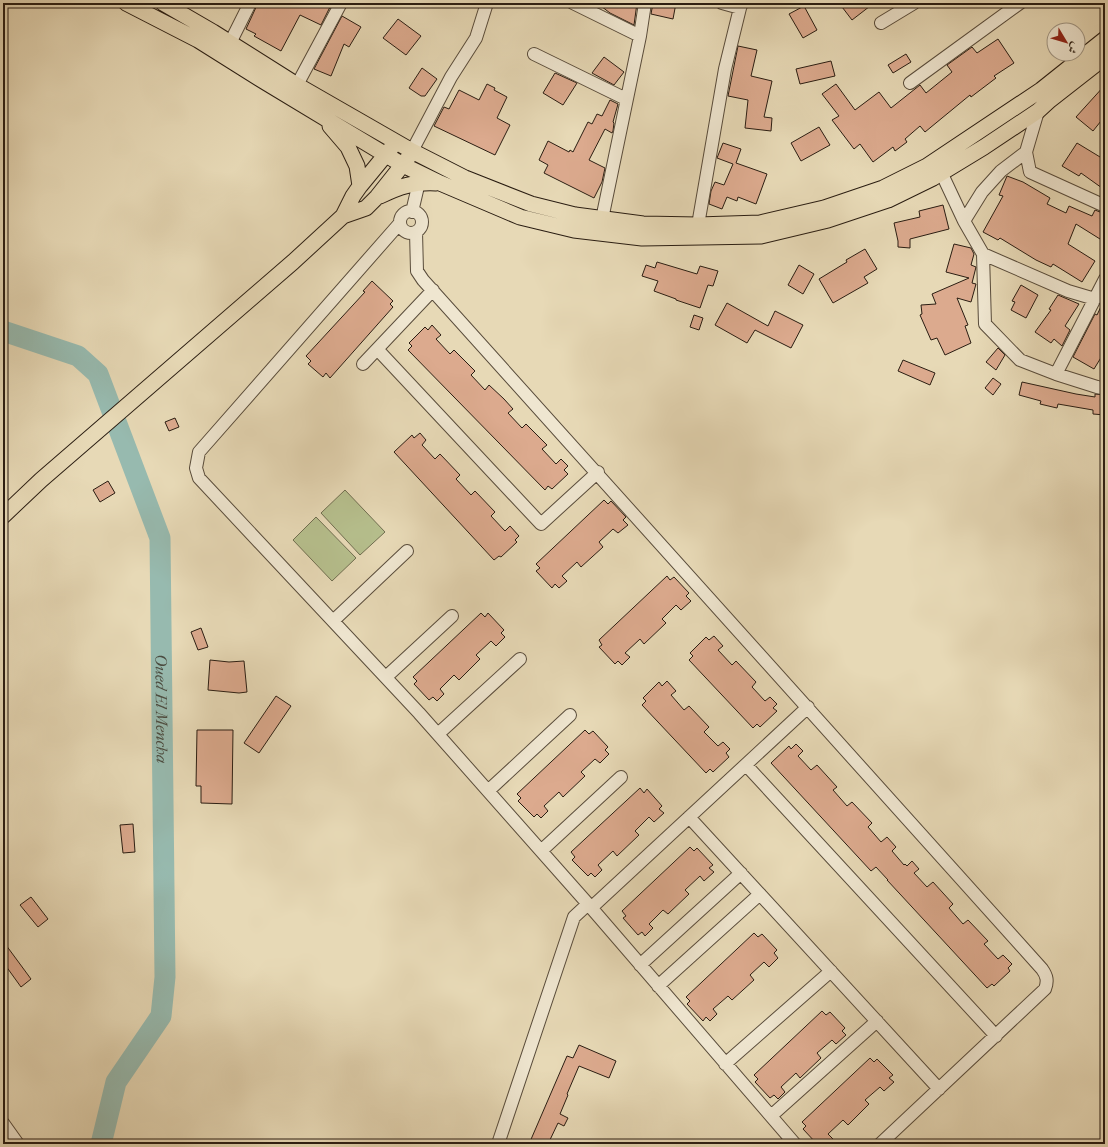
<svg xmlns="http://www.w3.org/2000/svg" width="1108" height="1147" viewBox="0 0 1108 1147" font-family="'IM FELL French Canon',Amiri,serif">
<rect width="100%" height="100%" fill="#e7d9b6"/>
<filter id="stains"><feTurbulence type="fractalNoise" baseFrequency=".005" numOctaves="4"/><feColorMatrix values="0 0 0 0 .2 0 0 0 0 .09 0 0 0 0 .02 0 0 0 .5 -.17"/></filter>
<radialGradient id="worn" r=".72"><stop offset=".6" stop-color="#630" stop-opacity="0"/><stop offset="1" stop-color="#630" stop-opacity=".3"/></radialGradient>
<!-- green -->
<path fill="#b6bf8d" stroke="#706e50" d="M 345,490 L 385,532 L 360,555 L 321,513 Z
M 316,517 L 356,558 L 332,581 L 293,540 Z"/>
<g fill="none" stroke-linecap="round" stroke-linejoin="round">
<!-- river -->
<path stroke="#97baaf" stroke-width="21" id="s1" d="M 3,331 L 78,356 L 98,374 L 160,538 L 165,977 L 161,1016 L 116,1082 L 101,1144"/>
</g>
<!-- building -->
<path fill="#dcaa8e" stroke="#2a1d12" d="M 258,3 L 332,3 L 321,25 L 300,15 L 281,51 L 254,36 L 256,34 L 246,29 Z
M 597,3 L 637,3 L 634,25 L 610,13 Z
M 653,3 L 676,3 L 673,19 L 651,14 Z
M 839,3 L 874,3 L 852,20 Z
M 804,6 L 817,30 L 803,38 L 789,14 Z
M 342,16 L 361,27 L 349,47 L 344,44 L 331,76 L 314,69 Z
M 398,19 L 421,36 L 406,55 L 383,38 Z
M 998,39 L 1014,63 L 994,76 L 996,78 L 971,97 L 970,95 L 925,132 L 920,126 L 905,139 L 907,142 L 895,151 L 893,147 L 873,162 L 860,144 L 854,149 L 832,120 L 839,116 L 822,94 L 836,84 L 855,110 L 879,92 L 891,108 L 920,85 L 926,93 L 952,72 L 947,65 L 972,47 L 977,53 Z
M 738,46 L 757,50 L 751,76 L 772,81 L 764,117 L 772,118 L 771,131 L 745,128 L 748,100 L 728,96 Z
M 906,54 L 911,62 L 893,73 L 888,65 Z
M 604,57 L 624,72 L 614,85 L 592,73 Z
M 831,61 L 835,76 L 800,84 L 796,69 Z
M 422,68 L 437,79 L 425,96 L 421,96 L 409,88 Z
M 555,73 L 577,83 L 563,105 L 543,93 Z
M 487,84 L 495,88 L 494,90 L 507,97 L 497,118 L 510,125 L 495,155 L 434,126 L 444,107 L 449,109 L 459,90 L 479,100 Z
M 1105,85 L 1105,116 L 1093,131 L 1076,117 Z
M 610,100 L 618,104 L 613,122 L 614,123 L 613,131 L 612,133 L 605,129 L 589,160 L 605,168 L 602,182 L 594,198 L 544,173 L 548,165 L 539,160 L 548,141 L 569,152 L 570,150 L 573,152 L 588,122 L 592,124 L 597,114 L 602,116 Z
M 819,127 L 830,145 L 801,161 L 791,143 Z
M 723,143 L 741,149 L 736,163 L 767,174 L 756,204 L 738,197 L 737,201 L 727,197 L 722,209 L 709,204 L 711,191 L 715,182 L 724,185 L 733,164 L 717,158 Z
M 1077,143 L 1105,160 L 1105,183 L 1102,188 L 1081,173 L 1079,176 L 1062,166 Z
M 1007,176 L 1023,182 L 1050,198 L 1047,204 L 1066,213 L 1069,206 L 1092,216 L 1095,210 L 1105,214 L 1105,231 L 1100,239 L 1076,224 L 1068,244 L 1095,261 L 1082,282 L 1053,264 L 1051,267 L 1036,260 L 1000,238 L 998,240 L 983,232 L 1003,196 L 999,195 Z
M 943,205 L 949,229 L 910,239 L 910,248 L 898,247 L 898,241 L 894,223 L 920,217 L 919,211 Z
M 954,244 L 971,248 L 974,254 L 971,265 L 976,267 L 972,283 L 976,284 L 971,302 L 957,298 L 968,325 L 965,326 L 971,343 L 945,355 L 937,338 L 931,340 L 920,315 L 922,314 L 921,305 L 936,304 L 932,294 L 969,278 L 946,272 Z
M 865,249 L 877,269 L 864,277 L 868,283 L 833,303 L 819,279 L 847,262 L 846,260 Z
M 657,262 L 697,274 L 700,266 L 718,271 L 713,286 L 708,285 L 700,308 L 676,300 L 676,299 L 654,291 L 658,281 L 642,276 L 646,265 L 655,268 Z
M 799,265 L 814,274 L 803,294 L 788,285 Z
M 372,281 L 393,301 L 390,304 L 393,307 L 330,378 L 326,373 L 323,377 L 308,364 L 311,361 L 306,356 L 365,292 L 363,291 Z
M 1021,285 L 1038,295 L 1026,318 L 1011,310 L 1015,302 L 1012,301 Z
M 1058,295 L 1079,304 L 1065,326 L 1070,330 L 1062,346 L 1054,339 L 1051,343 L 1035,332 L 1051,310 L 1049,309 Z
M 1105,298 L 1105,351 L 1094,369 L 1073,357 L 1095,314 L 1097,315 Z
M 727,303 L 768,326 L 775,311 L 803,325 L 791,348 L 755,330 L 747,343 L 715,325 Z
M 694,315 L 703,318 L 699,330 L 690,327 Z
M 432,325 L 441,335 L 436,339 L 450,354 L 454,350 L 475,371 L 471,375 L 485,390 L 489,385 L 504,399 L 513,409 L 508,413 L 522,428 L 526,424 L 547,445 L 542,449 L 556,464 L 561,459 L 568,466 L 564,470 L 568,474 L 552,489 L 548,486 L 545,490 L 408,350 L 412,346 L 409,343 L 425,327 L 428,330 Z
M 998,348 L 1005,355 L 996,370 L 986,362 Z
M 903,360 L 935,373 L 930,385 L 898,371 Z
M 993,378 L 1001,384 L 993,395 L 985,388 Z
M 1022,382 L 1076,394 L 1095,397 L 1095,394 L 1105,395 L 1105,415 L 1093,414 L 1093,410 L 1058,404 L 1057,408 L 1040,404 L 1041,401 L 1019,395 Z
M 175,418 L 179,427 L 169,431 L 165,422 Z
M 420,433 L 426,440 L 422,445 L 435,459 L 440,454 L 460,475 L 456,479 L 471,495 L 475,491 L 495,512 L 491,516 L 505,531 L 510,526 L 519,536 L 515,540 L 517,542 L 501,557 L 499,556 L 494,560 L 394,452 L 412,435 L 414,438 Z
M 108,481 L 115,493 L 100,502 L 93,490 Z
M 604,500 L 608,504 L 611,501 L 626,517 L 623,520 L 628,525 L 618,533 L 613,529 L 599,542 L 603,547 L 581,567 L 577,562 L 562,576 L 567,581 L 559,588 L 555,584 L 552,588 L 536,571 L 540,568 L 536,564 Z
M 667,576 L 670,580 L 674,577 L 689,593 L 686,596 L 691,601 L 681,610 L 676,605 L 662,619 L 666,623 L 644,644 L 640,639 L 625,653 L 630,657 L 622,665 L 618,661 L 615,664 L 599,647 L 602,645 L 599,640 Z
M 481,613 L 485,617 L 488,613 L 504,630 L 501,633 L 505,637 L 496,646 L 491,641 L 476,655 L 480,659 L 459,680 L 454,675 L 440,689 L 444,694 L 437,701 L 433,697 L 429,700 L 414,684 L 417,681 L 413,677 Z
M 201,628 L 208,647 L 198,650 L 191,632 Z
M 714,636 L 723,646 L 718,650 L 732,665 L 736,661 L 756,682 L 752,687 L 765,701 L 770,697 L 777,704 L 773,708 L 777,711 L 760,727 L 757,724 L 753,728 L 689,660 L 693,656 L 690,653 L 706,637 L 709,640 Z
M 210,660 L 229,662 L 244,661 L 247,692 L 239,693 L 208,690 Z
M 667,681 L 676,691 L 671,695 L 684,710 L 689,706 L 709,727 L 704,732 L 718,746 L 723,742 L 730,749 L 726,753 L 729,757 L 713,772 L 710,769 L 706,773 L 642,705 L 646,701 L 643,698 L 659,682 L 662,686 Z
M 276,696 L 291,706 L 259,753 L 244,743 Z
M 197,730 L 233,730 L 232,804 L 201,803 L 201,786 L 196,786 Z
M 585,730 L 589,734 L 593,731 L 608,747 L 605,750 L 609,754 L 600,763 L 595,759 L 581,772 L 585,776 L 563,797 L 559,792 L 544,806 L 548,811 L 541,818 L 537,814 L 534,817 L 518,801 L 521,798 L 517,794 Z
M 796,744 L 803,751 L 798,756 L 811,770 L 817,765 L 837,787 L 833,790 L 847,806 L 852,802 L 872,823 L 868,827 L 881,842 L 887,837 L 896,847 L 892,851 L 904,865 L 905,864 L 907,866 L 912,861 L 919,869 L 914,873 L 927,887 L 933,882 L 953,904 L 949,908 L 963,924 L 968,920 L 988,941 L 984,944 L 998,959 L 1003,955 L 1012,964 L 1008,968 L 1010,971 L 994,986 L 992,984 L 987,988 L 887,880 L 888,880 L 876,867 L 871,871 L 771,763 L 789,746 L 791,749 Z
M 640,788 L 644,793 L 647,789 L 662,806 L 659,809 L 664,813 L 654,822 L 649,817 L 635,831 L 639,835 L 617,856 L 613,851 L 598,865 L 602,870 L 595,877 L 591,873 L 588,876 L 572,860 L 575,857 L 571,852 Z
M 133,824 L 135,852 L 123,853 L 120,825 Z
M 690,847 L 694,851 L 697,848 L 713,865 L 709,868 L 714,872 L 704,881 L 700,876 L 685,890 L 689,894 L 668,914 L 663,910 L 649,924 L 653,928 L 645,936 L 642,932 L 638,935 L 623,918 L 626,916 L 622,911 Z
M 31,897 L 48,919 L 38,927 L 20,905 Z
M 754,933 L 758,937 L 762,934 L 777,950 L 774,953 L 778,958 L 769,967 L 764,962 L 750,975 L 754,980 L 732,1000 L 728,996 L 713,1009 L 717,1014 L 710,1021 L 706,1017 L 703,1021 L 687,1004 L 690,1001 L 686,997 Z
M 3,941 L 31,979 L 21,987 L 3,962 Z
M 822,1011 L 826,1015 L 830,1012 L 845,1028 L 842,1031 L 846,1035 L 836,1044 L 832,1040 L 817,1053 L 821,1058 L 800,1078 L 796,1073 L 781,1087 L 785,1092 L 778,1099 L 774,1095 L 770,1098 L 755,1082 L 758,1079 L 754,1075 Z
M 579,1045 L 616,1061 L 609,1078 L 579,1066 L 567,1094 L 568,1095 L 560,1114 L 568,1118 L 564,1126 L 558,1123 L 548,1144 L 529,1144 L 567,1056 L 573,1058 Z
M 870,1058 L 874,1062 L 877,1059 L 893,1075 L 889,1078 L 894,1082 L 884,1091 L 880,1087 L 865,1100 L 869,1104 L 848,1125 L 843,1120 L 828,1134 L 833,1139 L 828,1144 L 817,1144 L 803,1129 L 806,1126 L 802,1122 Z"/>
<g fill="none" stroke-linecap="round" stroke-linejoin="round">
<!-- minor casing -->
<g stroke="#594c3b" stroke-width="14">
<path id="minor" d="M 573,3 L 640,36
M 722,3 L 740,8
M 881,23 L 914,3
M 230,43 L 250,3
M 534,54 L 626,99
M 910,83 L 1020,3
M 297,85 L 341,3
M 1038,111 L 1026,152 L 1030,172 L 1105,206
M 412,151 L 451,77 L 476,38 L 487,3
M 941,172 L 964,221 L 983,254 L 1068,291 L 1095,299
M400 222a11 11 0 1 1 22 0a11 11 0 1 1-22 0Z
M 412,212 L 419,182
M 602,219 L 640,36 L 645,3
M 964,221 L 982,192 L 1001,171 L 1026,152
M 400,223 L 199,452 L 196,468 L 199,478 L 419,713 L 588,904 L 795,1144
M 698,225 L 725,69 L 740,8 L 742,3
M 416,232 L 417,271 L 423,280 L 1042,969 C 1047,976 1048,981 1045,989 L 880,1144
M 983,254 L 985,324 L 1020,360 L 1056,374 L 1097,387 L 1102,388 L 1105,387
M 378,350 L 541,524 L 598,472
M 363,364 L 433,290
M 1056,374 L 1105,279
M 333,621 L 407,551
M 386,677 L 452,616
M 438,734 L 520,659
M 746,765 L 996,1036
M 488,791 L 570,715
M 689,817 L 939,1089
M 541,851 L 621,777
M 591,908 L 808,707
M 640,965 L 741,873
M 658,986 L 760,894
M 725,1064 L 831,971
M 771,1116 L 877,1021
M 3,1123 L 18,1144
M 498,1144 L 574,917 L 588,904"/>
</g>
<!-- major casing -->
<g stroke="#2a1d12" stroke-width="17">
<path id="major" d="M 126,3 L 198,40 L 265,82 L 386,155 L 403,165 L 440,183 L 520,217 L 574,230 L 642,238 L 761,236 L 828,220 L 888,200 L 933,178 L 984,147 L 1038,111 L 1050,100 L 1105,57
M 163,3 L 213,32 L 297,85 L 412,151 L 465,178 L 531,204 L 575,215 L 643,224 L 698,225 L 760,223 L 824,208 L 883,188 L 927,166 L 1041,90 L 1105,39
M 330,126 L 348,147 L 357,166 L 360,186
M 380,196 C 400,186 414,182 436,183
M 343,216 L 353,196 L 360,186 L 392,147
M 3,516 L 41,480 L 293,262 L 343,216 L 366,208 L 377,197 L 408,158"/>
</g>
<!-- minor -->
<use href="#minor" stroke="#efe6d0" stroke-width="12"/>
<!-- major -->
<use href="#major" stroke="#e7d9b6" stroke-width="15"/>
</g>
<g text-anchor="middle" stroke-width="4" stroke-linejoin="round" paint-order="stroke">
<!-- water labels -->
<g font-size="16" font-style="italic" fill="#4b4c41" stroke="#efe6d0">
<text dy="6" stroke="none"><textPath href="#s1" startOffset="452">Oued El Mencha</textPath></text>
</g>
</g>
<!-- margin -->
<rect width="1108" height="1147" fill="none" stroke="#e7d9b6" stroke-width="16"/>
<rect x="4" y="4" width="1100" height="1139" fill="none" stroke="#2a1d12" stroke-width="2"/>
<rect x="8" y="8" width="1092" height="1131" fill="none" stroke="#2a1d12"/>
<!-- north arrow -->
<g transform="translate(1066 42) rotate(128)"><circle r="19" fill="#efe6d0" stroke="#a09684"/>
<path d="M0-3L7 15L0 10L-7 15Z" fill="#8f2418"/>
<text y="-6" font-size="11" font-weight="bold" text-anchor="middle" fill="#2a1d12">ش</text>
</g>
<rect width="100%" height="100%" filter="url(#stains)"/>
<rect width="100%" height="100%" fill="url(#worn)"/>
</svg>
